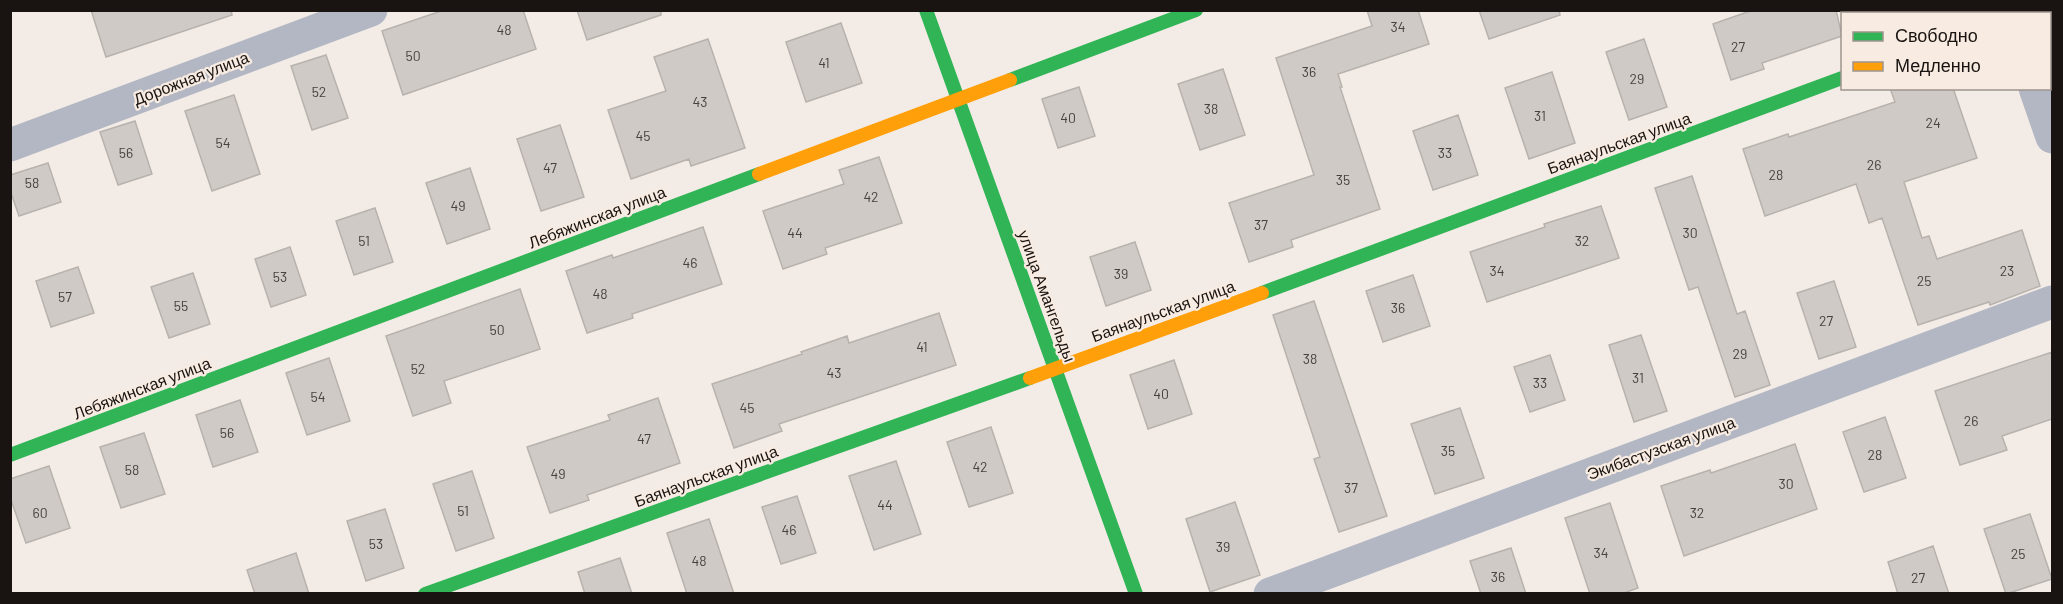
<svg xmlns="http://www.w3.org/2000/svg" width="2063" height="604" viewBox="0 0 2063 604" font-family="Barlow,sans-serif">
<rect width="100%" height="100%" fill="#f3ece6"/>
<!-- building -->
<path fill="#d0cac6" stroke="#b7b2ad" stroke-width="1.5" d="M 91,10 L 231,10 L 232,15 L 106,57 Z
M 444,10 L 523,10 L 536,49 L 403,95 L 382,31 Z
M 577,10 L 661,10 L 661,15 L 587,40 Z
M 1367,10 L 1418,10 L 1429,44 L 1338,74 L 1342,87 L 1340,87 L 1380,209 L 1291,240 L 1293,247 L 1249,262 L 1229,203 L 1314,175 L 1276,58 L 1372,26 Z
M 1479,10 L 1559,10 L 1560,15 L 1489,39 Z
M 1753,10 L 1836,10 L 1842,36 L 1762,63 L 1764,69 L 1731,80 L 1713,24 Z
M 841,23 L 862,83 L 806,102 L 786,42 Z
M 708,39 L 745,148 L 691,166 L 689,159 L 631,179 L 608,110 L 666,91 L 654,57 Z
M 1644,39 L 1667,107 L 1629,120 L 1606,52 Z
M 326,55 L 348,118 L 312,130 L 291,66 Z
M 1223,69 L 1245,135 L 1200,150 L 1178,84 Z
M 1552,72 L 1575,143 L 1529,159 L 1505,88 Z
M 1079,87 L 1095,136 L 1058,148 L 1042,99 Z
M 1890,88 L 1953,88 L 1977,158 L 1904,182 L 1922,238 L 1929,236 L 1937,259 L 2022,230 L 2040,286 L 1990,305 L 1989,302 L 1918,325 L 1882,218 L 1869,223 L 1856,184 L 1765,216 L 1743,149 L 1788,134 L 1789,137 L 1895,102 Z
M 234,95 L 260,174 L 212,191 L 185,111 Z
M 1458,115 L 1478,175 L 1433,190 L 1413,131 Z
M 135,121 L 152,174 L 118,185 L 100,132 Z
M 560,125 L 584,197 L 541,211 L 517,139 Z
M 879,157 L 902,223 L 825,248 L 827,254 L 783,269 L 763,211 L 844,184 L 839,170 Z
M 48,163 L 61,202 L 19,216 L 10,190 L 10,175 Z
M 470,168 L 490,229 L 447,244 L 426,183 Z
M 1692,176 L 1737,314 L 1745,311 L 1770,385 L 1735,397 L 1698,287 L 1689,290 L 1655,188 Z
M 1601,206 L 1619,258 L 1487,302 L 1470,252 L 1545,227 L 1544,224 Z
M 375,208 L 393,262 L 354,275 L 336,221 Z
M 703,227 L 722,284 L 632,314 L 633,318 L 587,333 L 566,271 L 612,255 L 613,258 Z
M 1135,242 L 1151,290 L 1106,306 L 1090,257 Z
M 290,247 L 306,295 L 271,307 L 255,259 Z
M 78,267 L 94,313 L 51,327 L 36,281 Z
M 193,273 L 210,324 L 169,338 L 151,287 Z
M 1413,275 L 1430,326 L 1383,342 L 1366,291 Z
M 1834,281 L 1856,347 L 1819,359 L 1797,293 Z
M 520,289 L 540,349 L 444,381 L 451,403 L 413,416 L 386,336 Z
M 1314,301 L 1387,516 L 1339,532 L 1314,459 L 1320,457 L 1273,315 Z
M 939,313 L 956,365 L 779,424 L 782,431 L 734,448 L 712,384 L 802,354 L 801,352 L 847,336 L 849,343 Z
M 1641,335 L 1667,411 L 1634,422 L 1609,345 Z
M 2052,352 L 2052,419 L 2002,436 L 2007,450 L 1960,465 L 1935,391 Z
M 1550,355 L 1565,400 L 1530,412 L 1514,367 Z
M 329,358 L 350,421 L 307,435 L 286,373 Z
M 1174,360 L 1192,414 L 1148,429 L 1130,375 Z
M 658,398 L 680,463 L 587,495 L 589,500 L 550,513 L 527,447 L 610,420 L 608,415 Z
M 240,400 L 258,452 L 213,467 L 196,415 Z
M 1460,408 L 1484,478 L 1435,494 L 1411,424 Z
M 1885,417 L 1906,478 L 1864,492 L 1843,432 Z
M 991,427 L 1013,493 L 969,507 L 947,442 Z
M 144,433 L 165,494 L 121,508 L 100,447 Z
M 1795,444 L 1817,509 L 1684,556 L 1661,486 L 1710,470 L 1711,473 Z
M 896,461 L 921,534 L 874,550 L 849,476 Z
M 49,466 L 70,528 L 26,543 L 10,497 L 10,479 Z
M 472,471 L 494,538 L 456,551 L 433,484 Z
M 797,496 L 816,553 L 781,564 L 762,507 Z
M 1235,502 L 1260,575 L 1210,592 L 1186,519 Z
M 1610,503 L 1638,588 L 1621,594 L 1590,594 L 1565,518 Z
M 385,509 L 404,568 L 366,581 L 347,521 Z
M 2030,514 L 2052,579 L 2006,594 L 1984,529 Z
M 709,519 L 734,594 L 687,594 L 667,533 Z
M 1933,546 L 1949,594 L 1898,594 L 1888,562 Z
M 1511,548 L 1526,594 L 1481,594 L 1470,561 Z
M 296,553 L 309,594 L 255,594 L 247,570 Z
M 620,558 L 632,594 L 585,594 L 578,572 Z"/>
<g fill="none" stroke-linecap="round" stroke-linejoin="round">
<!-- street -->
<path stroke="#b3b7c3" stroke-width="33" d="M 2006,10 L 2007,14
M 2035,88 L 2052,137
M 10,145 L 371,10
M 1270,594 L 2052,302"/>
<!-- fast -->
<path stroke="#30b455" stroke-width="14" d="M 926,10 L 1136,594
M 1010,80 L 1196,10
M 1262,293 L 1842,78
M 10,455 L 759,174
M 425,594 L 1030,378"/>
<!-- slow -->
<path stroke="#ff9f0a" stroke-width="14" d="M 759,174 L 1010,80
M 1030,378 L 1262,293"/>
</g>
<g text-anchor="middle" stroke-width="4.5" stroke-linejoin="round" paint-order="stroke">
<!-- number labels -->
<g font-size="14" fill="#47423e">
<text x="1398" y="32">34</text>
<text x="504" y="35">48</text>
<text x="1738" y="52">27</text>
<text x="413" y="61">50</text>
<text x="824" y="68">41</text>
<text x="1309" y="77">36</text>
<text x="1637" y="84">29</text>
<text x="319" y="97">52</text>
<text x="700" y="107">43</text>
<text x="1211" y="114">38</text>
<text x="1540" y="121">31</text>
<text x="1068" y="123">40</text>
<text x="1933" y="128">24</text>
<text x="643" y="141">45</text>
<text x="223" y="148">54</text>
<text x="126" y="158">56</text>
<text x="1445" y="158">33</text>
<text x="1874" y="170">26</text>
<text x="550" y="173">47</text>
<text x="1776" y="180">28</text>
<text x="1343" y="185">35</text>
<text x="32" y="188">58</text>
<text x="871" y="202">42</text>
<text x="458" y="211">49</text>
<text x="1261" y="230">37</text>
<text x="795" y="238">44</text>
<text x="1690" y="238">30</text>
<text x="364" y="246">51</text>
<text x="1582" y="246">32</text>
<text x="690" y="268">46</text>
<text x="1497" y="276">34</text>
<text x="2007" y="276">23</text>
<text x="1121" y="279">39</text>
<text x="280" y="282">53</text>
<text x="1924" y="286">25</text>
<text x="600" y="299">48</text>
<text x="65" y="302">57</text>
<text x="181" y="311">55</text>
<text x="1398" y="313">36</text>
<text x="1826" y="326">27</text>
<text x="497" y="335">50</text>
<text x="922" y="352">41</text>
<text x="1740" y="359">29</text>
<text x="1310" y="364">38</text>
<text x="418" y="374">52</text>
<text x="834" y="378">43</text>
<text x="1638" y="383">31</text>
<text x="1540" y="388">33</text>
<text x="1161" y="399">40</text>
<text x="318" y="402">54</text>
<text x="747" y="413">45</text>
<text x="1971" y="426">26</text>
<text x="227" y="438">56</text>
<text x="644" y="444">47</text>
<text x="1448" y="456">35</text>
<text x="1875" y="460">28</text>
<text x="980" y="472">42</text>
<text x="132" y="475">58</text>
<text x="558" y="479">49</text>
<text x="1786" y="489">30</text>
<text x="1351" y="493">37</text>
<text x="885" y="510">44</text>
<text x="463" y="516">51</text>
<text x="40" y="518">60</text>
<text x="1697" y="518">32</text>
<text x="789" y="535">46</text>
<text x="376" y="549">53</text>
<text x="1223" y="552">39</text>
<text x="1601" y="558">34</text>
<text x="2018" y="559">25</text>
<text x="699" y="566">48</text>
<text x="1498" y="582">36</text>
<text x="1918" y="583">27</text>
</g>
<!-- street labels -->
<g font-size="16" fill="#191411" stroke="#f8ebe1">
<text transform="translate(191 78) rotate(-21)" y="6">Дорожная улица</text>
<text transform="translate(1619 143) rotate(-20)" y="6">Баянаульская улица</text>
<text transform="translate(597 217) rotate(-21)" y="6">Лебяжинская улица</text>
<text transform="translate(1047 296) rotate(70)" y="6">улица Амангельды</text>
<text transform="translate(1163 311) rotate(-20)" y="6">Баянаульская улица</text>
<text transform="translate(142 388) rotate(-21)" y="6">Лебяжинская улица</text>
<text transform="translate(1661 448) rotate(-20)" y="6">Экибастузская улица</text>
<text transform="translate(706 476) rotate(-20)" y="6">Баянаульская улица</text>
</g>
</g>
<!-- border -->
<rect width="2063" height="604" fill="none" stroke="#191411" stroke-width="24"/>
<!-- legend -->
<rect x="1841" y="12" width="210" height="78" fill="#f8ebe1" stroke="#9f958e" stroke-width="1.5"/>
<rect x="1853" y="32" width="30" height="9" fill="#30b455" stroke="#9f958e" stroke-width="1.5"/>
<text x="1895" y="42" font-size="18" fill="#191411">Свободно</text>
<rect x="1853" y="62" width="30" height="9" fill="#ff9f0a" stroke="#9f958e" stroke-width="1.5"/>
<text x="1895" y="72" font-size="18" fill="#191411">Медленно</text>
</svg>
